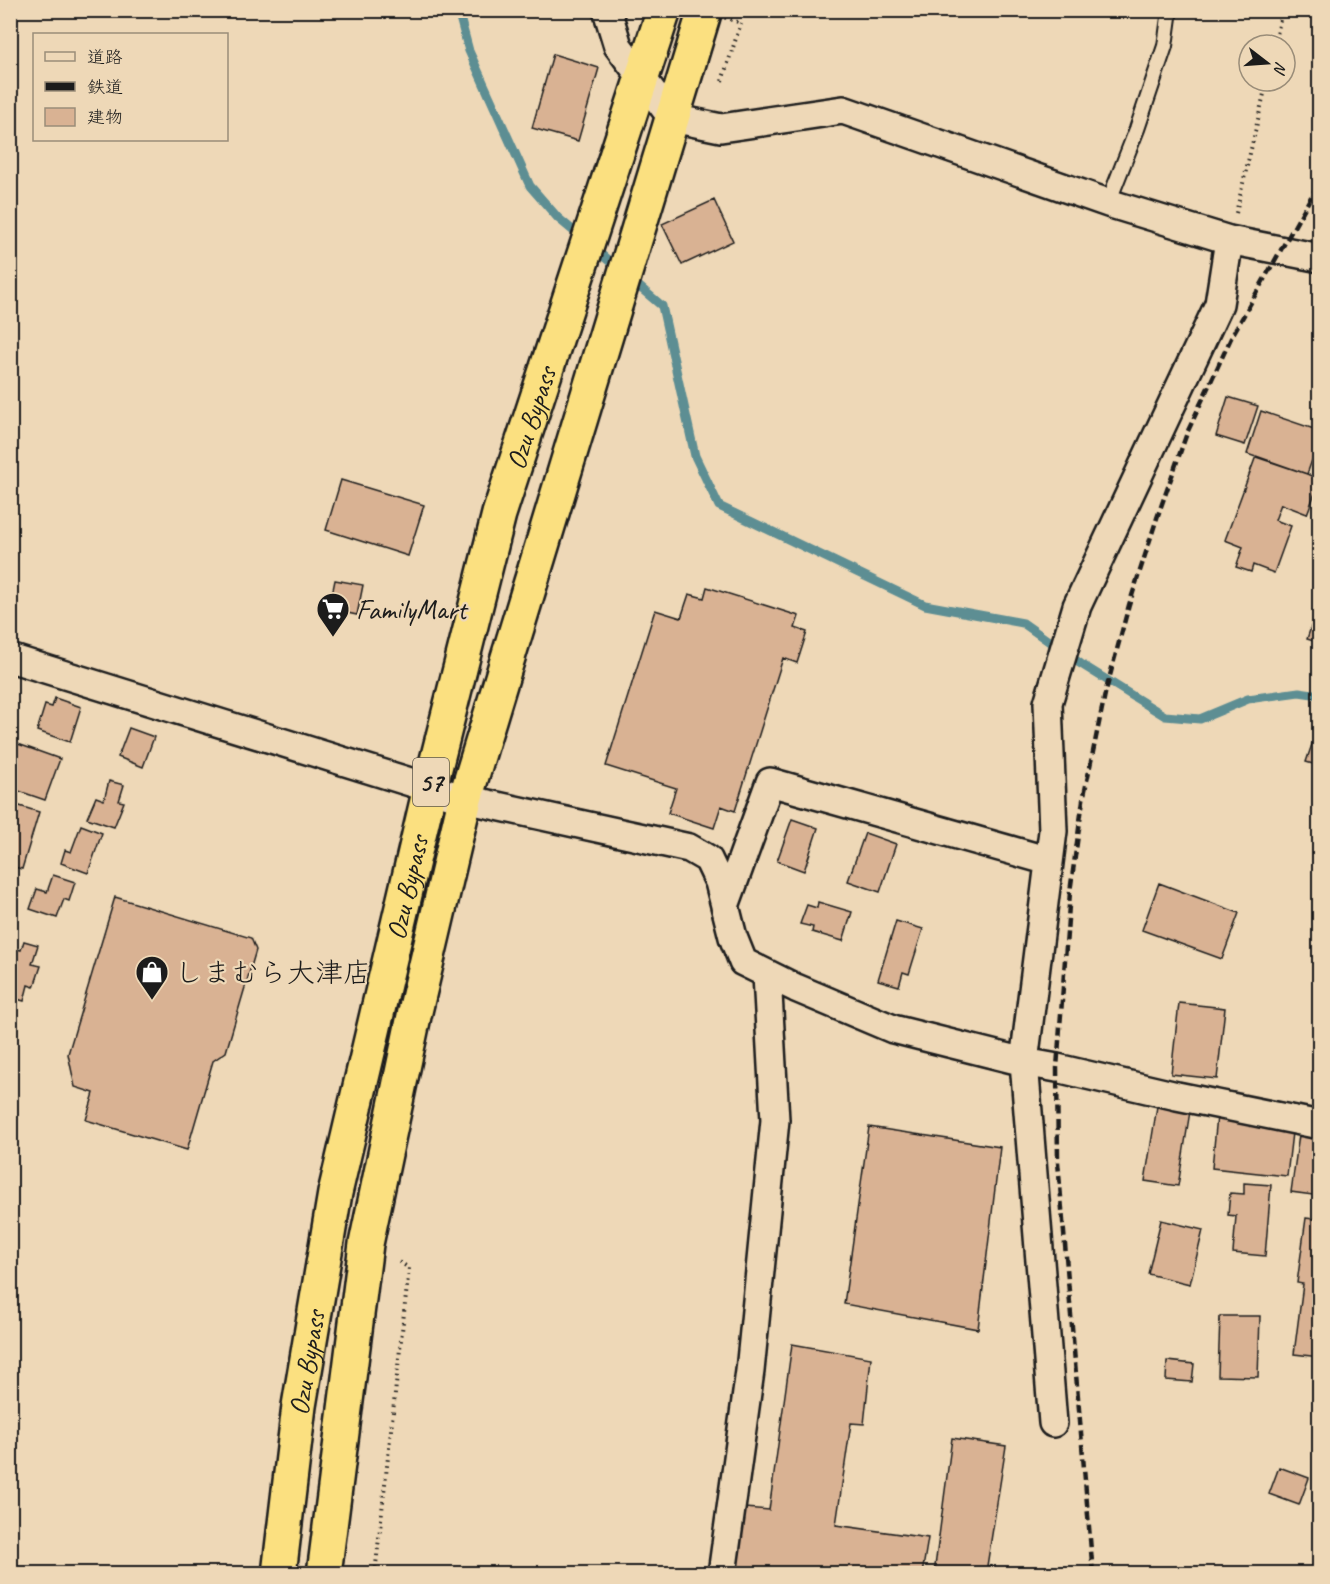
<svg xmlns="http://www.w3.org/2000/svg" width="1330" height="1584" viewBox="0 0 1330 1584" font-family="Caveat,'Klee One',sans-serif">
<rect width="100%" height="100%" fill="#eed8b7"/>
<filter id="ink" filterUnits="userSpaceOnUse"><feTurbulence type="fractalNoise" baseFrequency=".0167" numOctaves="2"/><feDisplacementMap in="SourceGraphic" scale="12" xChannelSelector="R" yChannelSelector="G"/><feConvolveMatrix kernelMatrix="1 2 1 2 8 2 1 2 1" color-interpolation-filters="sRGB"/></filter>
<g filter="url(#ink)">
<g fill="none" stroke-linecap="round" stroke-linejoin="round">
<!-- stream -->
<path stroke="#5d8e93" stroke-width="9" d="M 458,10 L 469,51 L 530,186 L 558,218 L 582,238
M 592,247 L 619,269
M 629,278 L 662,306 L 695,456 L 719,506 L 925,605 L 1023,623 L 1081,664 L 1165,716 L 1200,719 L 1248,699 L 1299,692 L 1320,695"/>
</g>
<!-- building -->
<path fill="#d9b293" stroke="#1c1c1c" stroke-width="1.5" d="M 553,54 L 599,68 L 578,141 L 532,128 Z
M 714,200 L 733,241 L 682,265 L 662,224 Z
M 1228,397 L 1258,406 L 1245,445 L 1216,436 Z
M 1261,411 L 1320,431 L 1320,438 L 1307,474 L 1247,454 Z
M 1256,456 L 1307,474 L 1320,480 L 1307,514 L 1281,504 L 1275,520 L 1291,526 L 1274,573 L 1253,565 L 1251,572 L 1236,567 L 1243,547 L 1225,540 Z
M 341,480 L 424,505 L 408,556 L 326,530 Z
M 335,580 L 363,585 L 357,615 L 329,609 Z
M 707,587 L 799,616 L 795,628 L 807,632 L 797,663 L 783,658 L 735,811 L 721,806 L 714,828 L 668,813 L 676,788 L 606,766 L 655,610 L 681,618 L 689,594 L 704,598 Z
M 1317,609 L 1320,610 L 1320,643 L 1307,639 Z
M 55,698 L 81,707 L 70,742 L 37,731 L 45,705 L 52,707 Z
M 1320,721 L 1320,766 L 1306,762 Z
M 129,728 L 154,737 L 143,767 L 118,757 Z
M 18,744 L 60,759 L 45,800 L 10,788 L 10,764 Z
M 109,781 L 124,785 L 119,801 L 124,802 L 114,827 L 87,818 L 96,797 L 104,800 Z
M 10,803 L 39,812 L 22,869 L 10,866 Z
M 792,819 L 818,828 L 804,871 L 777,861 Z
M 81,825 L 102,833 L 88,873 L 61,863 L 65,850 L 71,852 Z
M 865,833 L 896,844 L 880,892 L 848,881 Z
M 53,875 L 75,882 L 69,901 L 64,899 L 57,918 L 30,909 L 37,889 L 47,892 Z
M 1159,883 L 1239,913 L 1222,959 L 1142,930 Z
M 115,897 L 251,938 L 256,950 L 226,1052 L 213,1061 L 187,1150 L 86,1120 L 94,1093 L 75,1087 L 68,1054 Z
M 818,902 L 852,912 L 843,941 L 812,932 L 813,927 L 800,924 L 807,905 L 817,908 Z
M 896,921 L 923,929 L 909,974 L 903,972 L 899,986 L 878,980 Z
M 24,941 L 38,945 L 32,964 L 41,966 L 34,987 L 28,985 L 24,1001 L 10,997 L 10,947 L 21,950 Z
M 1179,1003 L 1225,1008 L 1217,1079 L 1171,1074 Z
M 1158,1100 L 1191,1105 L 1178,1186 L 1145,1181 Z
M 1217,1116 L 1293,1124 L 1287,1176 L 1212,1168 Z
M 869,1127 L 1000,1147 L 978,1329 L 844,1304 Z
M 1300,1128 L 1320,1131 L 1320,1196 L 1291,1192 Z
M 1244,1183 L 1271,1185 L 1265,1256 L 1233,1253 L 1236,1216 L 1228,1215 L 1230,1193 L 1244,1194 Z
M 1306,1218 L 1320,1220 L 1320,1357 L 1294,1354 L 1303,1284 L 1297,1283 Z
M 1161,1220 L 1203,1230 L 1190,1284 L 1148,1274 Z
M 1220,1316 L 1260,1316 L 1258,1377 L 1218,1376 Z
M 792,1344 L 871,1358 L 864,1424 L 851,1423 L 836,1525 L 928,1538 L 922,1574 L 736,1574 L 745,1508 L 769,1510 Z
M 1167,1361 L 1194,1364 L 1192,1382 L 1166,1380 Z
M 952,1438 L 1006,1446 L 987,1566 L 1004,1569 L 1003,1574 L 934,1574 Z
M 1279,1467 L 1309,1478 L 1299,1505 L 1269,1494 Z"/>
<g fill="none" stroke-linecap="round" stroke-linejoin="round">
<!-- service casing -->
<g stroke="#1c1c1c" stroke-width="18">
<path id="service" d="M 1108,203 L 1137,129 L 1165,46 L 1170,10"/>
</g>
<!-- minor casing -->
<g stroke="#1c1c1c" stroke-width="32">
<path id="minor" d="M 607,10 L 618,46 L 672,118 L 721,128 L 843,110 L 1108,203 L 1229,240 L 1320,258
M 10,658 L 465,799 L 689,848 L 708,859 L 719,882 L 733,937 L 743,962 L 796,988 L 893,1029 L 1024,1062 L 1057,1068 L 1177,1096 L 1320,1125
M 725,906 L 770,782 L 1049,861
M 1053,1423 L 1024,1062 L 1053,831 L 1048,703 L 1077,606 L 1219,304 L 1229,240
M 722,1574 L 750,1371 L 775,1120 L 767,975"/>
</g>
<!-- trunk casing -->
<g stroke="#1c1c1c" stroke-width="38">
<g id="trunk">
<path id="s1" d="M 279,1574 L 299,1406 L 335,1193 L 430,788 L 499,514 L 664,10"/>
<path d="M 324,1574 L 366,1244 L 414,1016 L 465,799 L 705,10"/>
</g>
</g>
<!-- path -->
<path stroke="#1c1c1c" stroke-width="4" stroke-dasharray="1.5 4.5" stroke-linecap="butt" d="M 1275,45 L 1282,10
M 722,81 L 741,23
M 1236,213 L 1267,81
M 375,1574 L 409,1268 L 396,1260"/>
<!-- service -->
<use href="#service" stroke="#eed8b7" stroke-width="14"/>
<!-- minor -->
<use href="#minor" stroke="#eed8b7" stroke-width="27"/>
<!-- trunk -->
<use href="#trunk" stroke="#fbe080" stroke-width="33"/>
<!-- rail -->
<path stroke="#1c1c1c" stroke-width="4.5" stroke-dasharray="9 4.5" stroke-linecap="butt" d="M 1093,1574 L 1058,1162 L 1057,1068 L 1070,892 L 1083,800 L 1105,694 L 1129,605 L 1157,518 L 1187,433 L 1232,336 L 1320,181"/>
<!-- path-bridge -->
<path stroke="#1c1c1c" stroke-width="4" stroke-dasharray="1.5 4.5" stroke-linecap="butt" d="M 702,10 L 741,23"/>
</g>
</g>
<!-- icons -->
<defs>
<g id="supermarket-pin" transform="scale(1.725)"><path d="M0 17L-7.5 6A9.5 9.5 0 1 1 7.5 6Z" fill="#1c1c1c" stroke="#eed8b7"/><path d="M-6-5.5h2.5l.6 2H6L4.5 2H-2.5L-4.4-4H-6ZM-1.5 3.2a1.3 1.3 0 1 0 .1 0ZM3 3.2a1.3 1.3 0 1 0 .1 0Z" fill="#fff"/></g>
<g id="shop-pin" transform="scale(1.725)"><path d="M0 17L-7.5 6A9.5 9.5 0 1 1 7.5 6Z" fill="#1c1c1c" stroke="#eed8b7"/><path d="M-5-2.5h2.3a2.7 3.5 0 0 1 5.4 0H5L5.5 6h-11ZM-1.5-2.5h3a1.5 2.3 0 0 0-3 0Z" fill="#fff"/></g>
</defs>
<g fill-rule="evenodd">
<use href="#supermarket-pin" x="333" y="609"/>
<use href="#shop-pin" x="152" y="972"/>
</g>
<g text-anchor="middle" stroke-width="4.5" stroke-linejoin="round" paint-order="stroke">
<!-- shield labels -->
<rect fill="#eed8b7" stroke="#5b544a" stroke-width="1.5" x="413" y="758" width="36" height="48" rx="4.5"/>
<g font-size="27" font-weight="bold" fill="#1c1c1c">
<text x="431" y="791">57</text>
</g>
<!-- street labels -->
<g font-size="28" fill="#1c1c1c" stroke="#eed8b7">
<text dy="10" stroke="none"><textPath href="#s1" startOffset="1185">Ozu Bypass</textPath></text>
<text dy="10" stroke="none"><textPath href="#s1" startOffset="699">Ozu Bypass</textPath></text>
<text dy="10" stroke="none"><textPath href="#s1" startOffset="213">Ozu Bypass</textPath></text>
</g>
<!-- poi labels -->
<g font-size="28" fill="#1c1c1c" stroke="#eed8b7" text-anchor="start">
<text x="356" y="619">FamilyMart</text>
<text x="175" y="982">しまむら大津店</text>
</g>
</g>
<!-- margin -->
<rect width="1330" height="1584" fill="none" stroke="#eed8b7" stroke-width="36"/>
<rect x="18" y="18" width="1294" height="1548" fill="none" stroke="#1c1c1c" stroke-width="2" filter="url(#ink)"/>
<!-- legend -->
<rect x="33" y="33" width="195" height="108" fill="#eed8b7" stroke="#9a8d79" stroke-width="1.5"/>
<rect x="45" y="52" width="30" height="9" fill="#eed8b7" stroke="#9a8d79" stroke-width="1.5"/>
<text x="87" y="63" font-size="18" fill="#1c1c1c">道路</text>
<rect x="45" y="82" width="30" height="9" fill="#1c1c1c" stroke="#9a8d79" stroke-width="1.5"/>
<text x="87" y="93" font-size="18" fill="#1c1c1c">鉄道</text>
<rect x="45" y="108" width="30" height="18" fill="#d9b293" stroke="#9a8d79" stroke-width="1.5"/>
<text x="87" y="123" font-size="18" fill="#1c1c1c">建物</text>
<!-- north arrow -->
<g transform="translate(1267 63) rotate(107)"><circle r="28" fill="#eed8b7" stroke="#9a8d79" stroke-width="1.5"/>
<path d="M0-4.5L10 22L0 15L-10 22Z" fill="#1c1c1c"/>
<text y="-9" font-size="16" font-weight="bold" text-anchor="middle" fill="#1c1c1c">N</text>
</g>
</svg>
